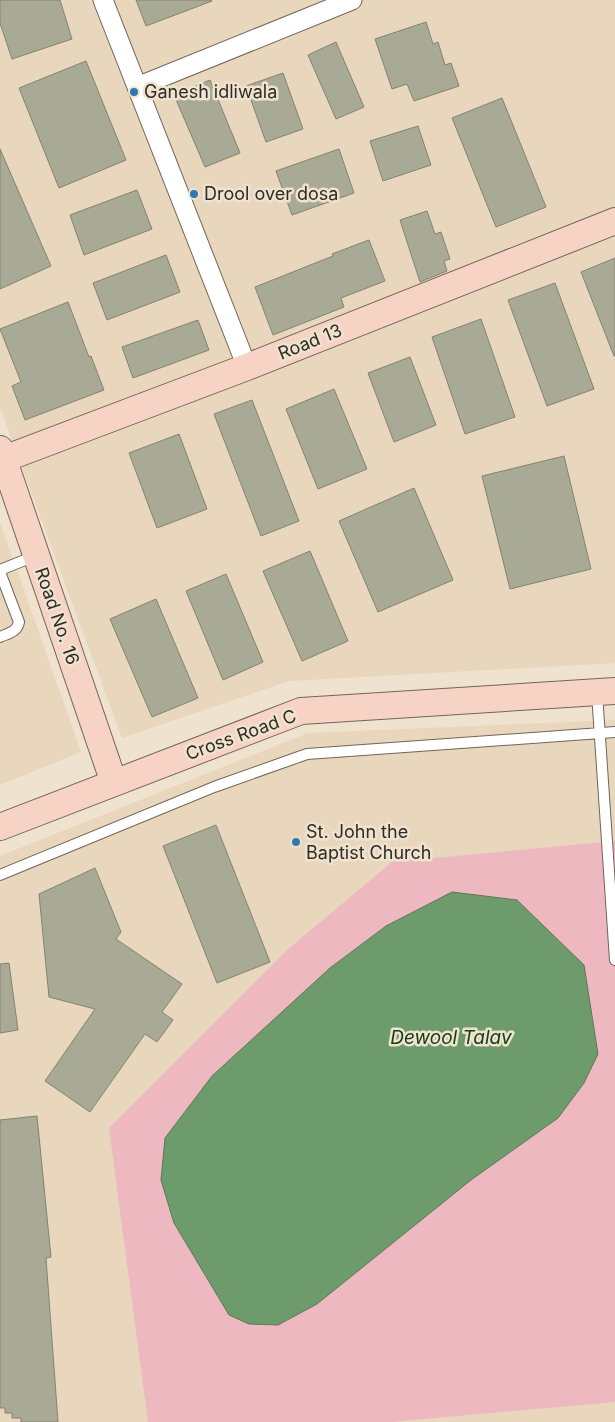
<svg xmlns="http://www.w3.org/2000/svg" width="615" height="1422" viewBox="0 0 615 1422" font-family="Inter,sans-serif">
<rect width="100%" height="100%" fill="#efe2cf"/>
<!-- built -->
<path fill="#e8d6bd" d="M 0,0 L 615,0 L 615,663 L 289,681 L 122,738 L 0,408 Z
M 0,522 L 81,752 L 0,785 Z
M 615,720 L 615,1422 L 0,1422 L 0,856 L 308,733 Z"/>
<!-- green -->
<path fill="#edb8c0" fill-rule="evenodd" d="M 615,841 L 615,1402 L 390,1422 L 148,1422 L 109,1128 L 287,950 L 392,862 ZM 330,968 L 584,1083 L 558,1118 L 471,1180 L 317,1304 L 278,1325 L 165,1138 L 212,1076 Z"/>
<!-- water -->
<path fill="#6e9b6b" stroke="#5b7956" d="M 452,892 L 517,900 L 584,965 L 598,1054 L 584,1083 L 558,1118 L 471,1180 L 317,1304 L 278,1325 L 249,1324 L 229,1315 L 174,1223 L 161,1180 L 165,1138 L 212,1076 L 330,968 L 386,926 Z"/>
<!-- building -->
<path fill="#a9aa96" stroke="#828370" d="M 0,0 L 60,0 L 72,39 L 12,59 L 0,23 Z
M 136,0 L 211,0 L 212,1 L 146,26 Z
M 426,22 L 433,44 L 438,42 L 445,65 L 451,63 L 459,86 L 414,101 L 407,84 L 392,89 L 375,39 Z
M 336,42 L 364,107 L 336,119 L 308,55 Z
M 86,61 L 126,160 L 59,188 L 19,88 Z
M 283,73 L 303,129 L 266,142 L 246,86 Z
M 210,80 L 240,153 L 205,167 L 174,95 Z
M 502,98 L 546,207 L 496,227 L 452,118 Z
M 418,126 L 431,165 L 383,181 L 370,141 Z
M 0,149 L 51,266 L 0,289 Z
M 339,149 L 354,193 L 292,215 L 276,171 Z
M 137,190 L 152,229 L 84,255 L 70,215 Z
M 427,211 L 435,234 L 441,232 L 450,259 L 444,261 L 447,271 L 420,282 L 400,220 Z
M 369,240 L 385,281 L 341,298 L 344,307 L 273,335 L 255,287 L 333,256 L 332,254 Z
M 166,255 L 180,292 L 107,320 L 93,283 Z
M 615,258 L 615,356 L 614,356 L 581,272 Z
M 555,283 L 594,389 L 547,406 L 508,300 Z
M 68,302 L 89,357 L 91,356 L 104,390 L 25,420 L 12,386 L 21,382 L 0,329 Z
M 481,319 L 515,417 L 465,434 L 432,337 Z
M 198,320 L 209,350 L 133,378 L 122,347 Z
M 410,357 L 436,425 L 394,442 L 368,373 Z
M 334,389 L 367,469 L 318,489 L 286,409 Z
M 252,400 L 299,521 L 261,536 L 214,414 Z
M 179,434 L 207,509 L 157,528 L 129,453 Z
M 564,456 L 591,569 L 510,589 L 482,476 Z
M 414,488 L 453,580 L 378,612 L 339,521 Z
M 310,551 L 348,641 L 302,661 L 263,571 Z
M 226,574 L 263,662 L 223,680 L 186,591 Z
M 156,599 L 198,698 L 152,717 L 110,619 Z
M 216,825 L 270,962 L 217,983 L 163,846 Z
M 95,868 L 121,932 L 116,939 L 182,984 L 162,1012 L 173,1020 L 157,1042 L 145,1034 L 90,1112 L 45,1081 L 95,1009 L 49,997 L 39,894 Z
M 9,963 L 18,1030 L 0,1033 L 0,964 Z
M 37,1116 L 51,1257 L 46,1258 L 58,1422 L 21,1422 L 21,1418 L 12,1418 L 12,1413 L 5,1413 L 5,1408 L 0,1408 L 0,1120 Z"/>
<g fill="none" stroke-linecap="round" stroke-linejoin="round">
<!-- lane casing -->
<g stroke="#726656" stroke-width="12">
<path id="lane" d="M 0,570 L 35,556
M 0,572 L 19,622 C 17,632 9,633 0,637
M 597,693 L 615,960
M 0,875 L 214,787 L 307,754 L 615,732"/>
</g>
<!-- street casing -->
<g stroke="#726656" stroke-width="21">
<path id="street" d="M 103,0 L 247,367
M 137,87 L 352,0"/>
</g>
<!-- secondary casing -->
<g stroke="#726656" stroke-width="28">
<path id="secondary" d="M 0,449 L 114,783
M 4,459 L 247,367 L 615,221
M 0,827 L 301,711 L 615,691"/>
</g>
<!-- lane -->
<use href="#lane" stroke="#fff" stroke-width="10"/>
<!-- street -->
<use href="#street" stroke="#fff" stroke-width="19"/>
<!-- secondary -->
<use href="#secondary" stroke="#f6d3c4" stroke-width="26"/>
</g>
<!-- markers -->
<g fill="#3278ad" stroke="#efe2cf" stroke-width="2">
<circle cx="134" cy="92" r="5"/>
<circle cx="194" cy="194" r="5"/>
<circle cx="296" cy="842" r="5"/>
</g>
<g text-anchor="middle" stroke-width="5" stroke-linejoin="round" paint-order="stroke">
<!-- poi labels -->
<g font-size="18" fill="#302b24" stroke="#efe2cf" text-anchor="start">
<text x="144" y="98">Ganesh idliwala</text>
<text x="204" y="200">Drool over dosa</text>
<text x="306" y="838">St. John the<tspan x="306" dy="21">Baptist Church</tspan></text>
</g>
<!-- street labels -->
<g font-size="18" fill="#302b24" stroke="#efe2cf">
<text transform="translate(310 342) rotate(-22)" y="6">Road 13</text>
<text transform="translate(57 616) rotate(71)" y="6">Road No. 16</text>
<text transform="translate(241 735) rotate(-20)" y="6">Cross Road C</text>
</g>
<!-- water labels -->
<g font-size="19" font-style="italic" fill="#124212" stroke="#efe2cf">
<text x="451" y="1044">Dewool Talav</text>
</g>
</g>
</svg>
